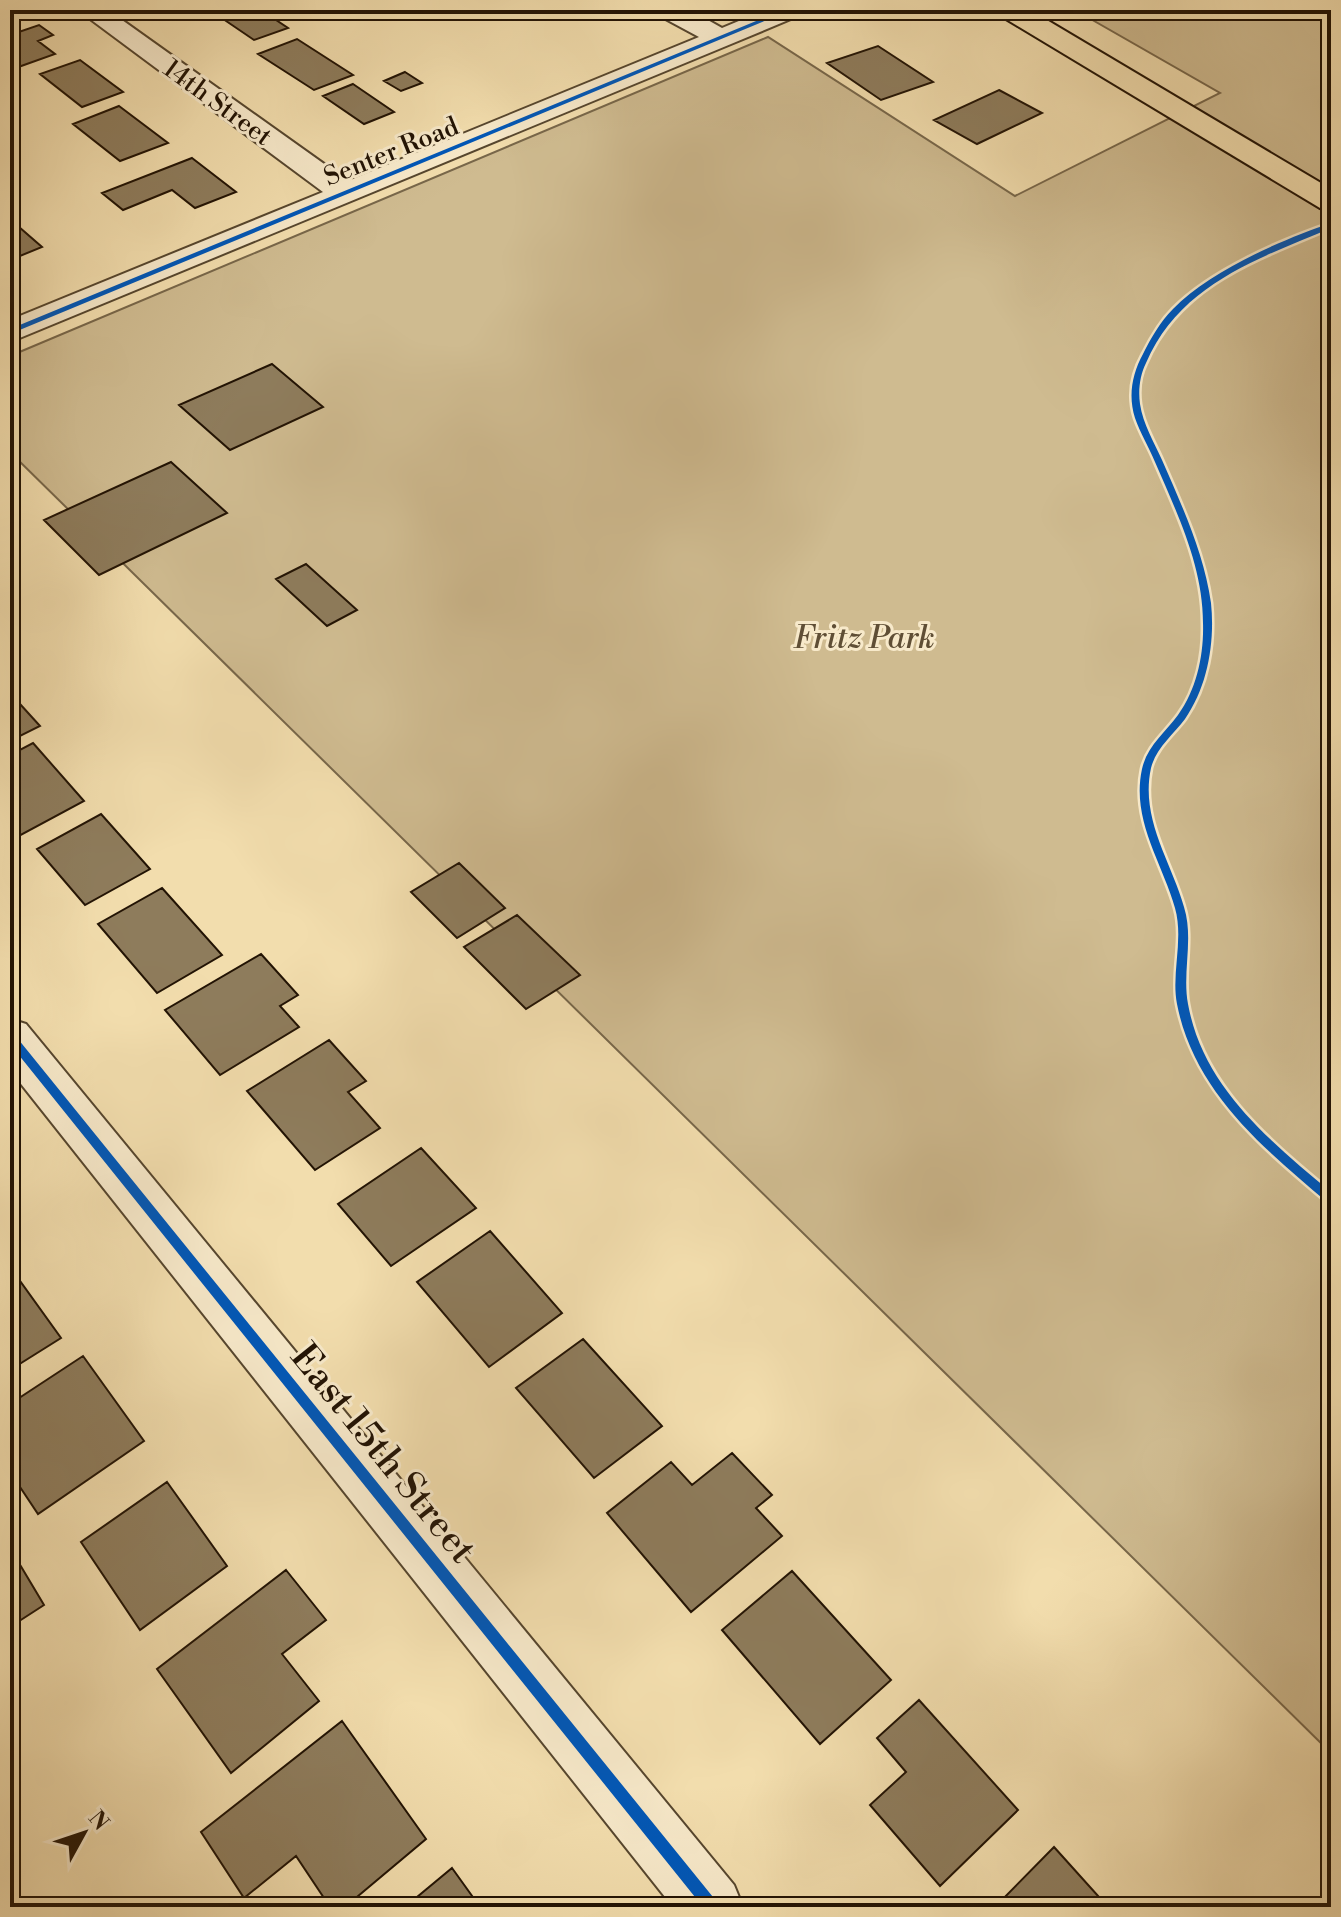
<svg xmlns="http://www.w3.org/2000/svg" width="1341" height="1917" viewBox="0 0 1341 1917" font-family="'Libre Bodoni',serif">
<rect width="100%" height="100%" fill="#f2ddad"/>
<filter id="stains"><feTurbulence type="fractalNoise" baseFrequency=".0025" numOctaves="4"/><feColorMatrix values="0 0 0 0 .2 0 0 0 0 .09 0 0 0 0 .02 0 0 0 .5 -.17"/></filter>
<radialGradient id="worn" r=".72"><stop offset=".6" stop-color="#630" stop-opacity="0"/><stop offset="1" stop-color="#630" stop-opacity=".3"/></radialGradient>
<!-- green -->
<path fill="#cfbb90" stroke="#78674a" stroke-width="2" d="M 1093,10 L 1331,10 L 1331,1753 L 10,452 L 10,356 L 768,37 L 1015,196 L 1220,93 L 1082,14 Z"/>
<!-- building -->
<path fill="#8e7c5c" stroke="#221304" stroke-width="2" d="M 210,10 L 261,10 L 288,28 L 254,40 Z
M 39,25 L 53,35 L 38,41 L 55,54 L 10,70 L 10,35 Z
M 297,39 L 353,75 L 314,90 L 258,54 Z
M 878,46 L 933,82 L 881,100 L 827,63 Z
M 80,60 L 123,92 L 82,107 L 40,74 Z
M 405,72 L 422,83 L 401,91 L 384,81 Z
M 353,84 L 394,112 L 364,124 L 323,96 Z
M 999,90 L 1042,113 L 977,144 L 934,120 Z
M 119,106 L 168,143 L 120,161 L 73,124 Z
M 192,158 L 236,192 L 195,208 L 172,190 L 123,210 L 102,193 Z
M 11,220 L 42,247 L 10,260 Z
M 272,364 L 323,407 L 230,450 L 179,405 Z
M 171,462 L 227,513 L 99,575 L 44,520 Z
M 306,564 L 357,610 L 327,626 L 276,579 Z
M 20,704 L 40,726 L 10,741 L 10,709 Z
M 33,743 L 84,801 L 17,837 L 10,828 L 10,755 Z
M 101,814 L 150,869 L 85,905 L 37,849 Z
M 459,863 L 505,908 L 457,938 L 411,892 Z
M 162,888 L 222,955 L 157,993 L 98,924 Z
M 517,915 L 580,975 L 526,1009 L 464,947 Z
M 261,954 L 298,995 L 280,1006 L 299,1027 L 220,1075 L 165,1010 Z
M 329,1040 L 366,1081 L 348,1092 L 380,1128 L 315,1170 L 247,1091 Z
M 421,1148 L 476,1208 L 391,1266 L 338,1204 Z
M 490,1231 L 562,1313 L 489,1367 L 417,1282 Z
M 10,1267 L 61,1338 L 10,1370 Z
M 583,1339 L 662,1426 L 594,1478 L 516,1388 Z
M 83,1356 L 144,1441 L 38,1514 L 10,1472 L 10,1404 Z
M 732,1453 L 772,1495 L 756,1508 L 782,1536 L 691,1612 L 607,1513 L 671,1462 L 692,1485 Z
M 167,1482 L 227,1566 L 140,1630 L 81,1542 Z
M 10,1548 L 44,1605 L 10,1627 Z
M 286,1570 L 326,1620 L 282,1654 L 319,1701 L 231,1773 L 157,1669 Z
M 792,1571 L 891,1680 L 820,1744 L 722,1630 Z
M 919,1700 L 1018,1810 L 940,1886 L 870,1805 L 906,1772 L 877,1738 Z
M 342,1721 L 426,1839 L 345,1907 L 330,1907 L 296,1856 L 244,1898 L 201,1832 Z
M 1054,1847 L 1108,1907 L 995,1907 Z
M 452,1868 L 480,1907 L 405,1907 Z"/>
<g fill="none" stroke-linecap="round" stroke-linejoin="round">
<!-- minor casing -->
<g stroke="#56462e" stroke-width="4">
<path id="minor" d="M 78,10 L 108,10 L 348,181 L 699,37 L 660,16 L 657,10 L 690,10 L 722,28 L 765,10 L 801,10 L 798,16 L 731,44 L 10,342 L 10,320 L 323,192 Z
M 1027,10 L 1060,10 C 1052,23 1033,29 1018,26 L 1014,20 Z
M 10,1019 L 26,1024 L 734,1885 L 743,1907 L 673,1907 L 10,1070 Z"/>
</g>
<!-- major casing -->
<g stroke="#221304" stroke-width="4">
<path id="major" d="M 998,10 L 1030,10 L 1331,189 L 1331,211 L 1320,208 L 1001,16 Z"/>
</g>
<!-- minor -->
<use href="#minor" fill="#f7e9ca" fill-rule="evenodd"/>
<!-- major -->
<use href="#major" fill="#f2ddad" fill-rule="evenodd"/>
<!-- cycleway casing -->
<g stroke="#f7e9ca" stroke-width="5">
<path id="cycleway" d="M 783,10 L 791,10 L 10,334 L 10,329 Z
M 1331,223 L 1331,228 C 1258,259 1180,284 1146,363 C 1140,375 1138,390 1140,404 C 1143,424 1154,442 1162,460 C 1182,506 1204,553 1211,603 C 1215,642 1208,686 1185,719 C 1173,735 1156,748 1151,768 C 1140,819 1171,861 1184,907 C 1194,939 1182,972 1188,1004 C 1203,1087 1270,1141 1331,1192 L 1331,1204 L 1327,1202 C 1263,1148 1194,1091 1177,1004 C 1171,973 1184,940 1175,908 C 1162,862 1131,820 1142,769 C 1147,746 1165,733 1178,715 C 1197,689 1204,654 1203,623 C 1203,566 1177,513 1155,462 C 1149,447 1140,433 1135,418 C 1128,396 1132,374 1143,354 C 1151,338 1160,322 1173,309 C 1210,271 1281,240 1331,223 Z
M 10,1033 L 14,1034 L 717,1902 L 719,1907 L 703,1907 L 10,1044 Z"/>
</g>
<!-- cycleway -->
<use href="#cycleway" fill="#0057b8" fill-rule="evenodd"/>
</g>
<g text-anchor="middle" stroke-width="6" stroke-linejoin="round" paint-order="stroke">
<!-- far-street labels -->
<g font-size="26" fill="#221304" stroke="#f7e9ca">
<text transform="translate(218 102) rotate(36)" y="9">14th Street</text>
<text transform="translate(391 151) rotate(-22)" y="9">Senter Road</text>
</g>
<!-- park labels -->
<g font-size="32" font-style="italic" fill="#5f4e35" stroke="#f7e9ca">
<text x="864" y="648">Fritz Park</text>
</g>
<!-- near-street labels -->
<g font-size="38" fill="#221304" stroke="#f7e9ca">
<text transform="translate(384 1453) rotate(51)" y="13">East 15th Street</text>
</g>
</g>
<!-- margin -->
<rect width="1341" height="1917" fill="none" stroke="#f2ddad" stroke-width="40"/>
<rect x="12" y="12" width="1317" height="1893" fill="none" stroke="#221304" stroke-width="4"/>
<rect x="20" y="20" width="1301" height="1877" fill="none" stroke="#221304" stroke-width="2"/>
<!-- north arrow -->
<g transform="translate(84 1833) rotate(50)" stroke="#f7e9ca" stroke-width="6" paint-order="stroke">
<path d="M0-6L14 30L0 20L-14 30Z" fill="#221304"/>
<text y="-12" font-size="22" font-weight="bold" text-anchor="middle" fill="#221304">N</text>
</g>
<rect width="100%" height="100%" filter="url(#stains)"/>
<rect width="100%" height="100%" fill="url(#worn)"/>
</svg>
